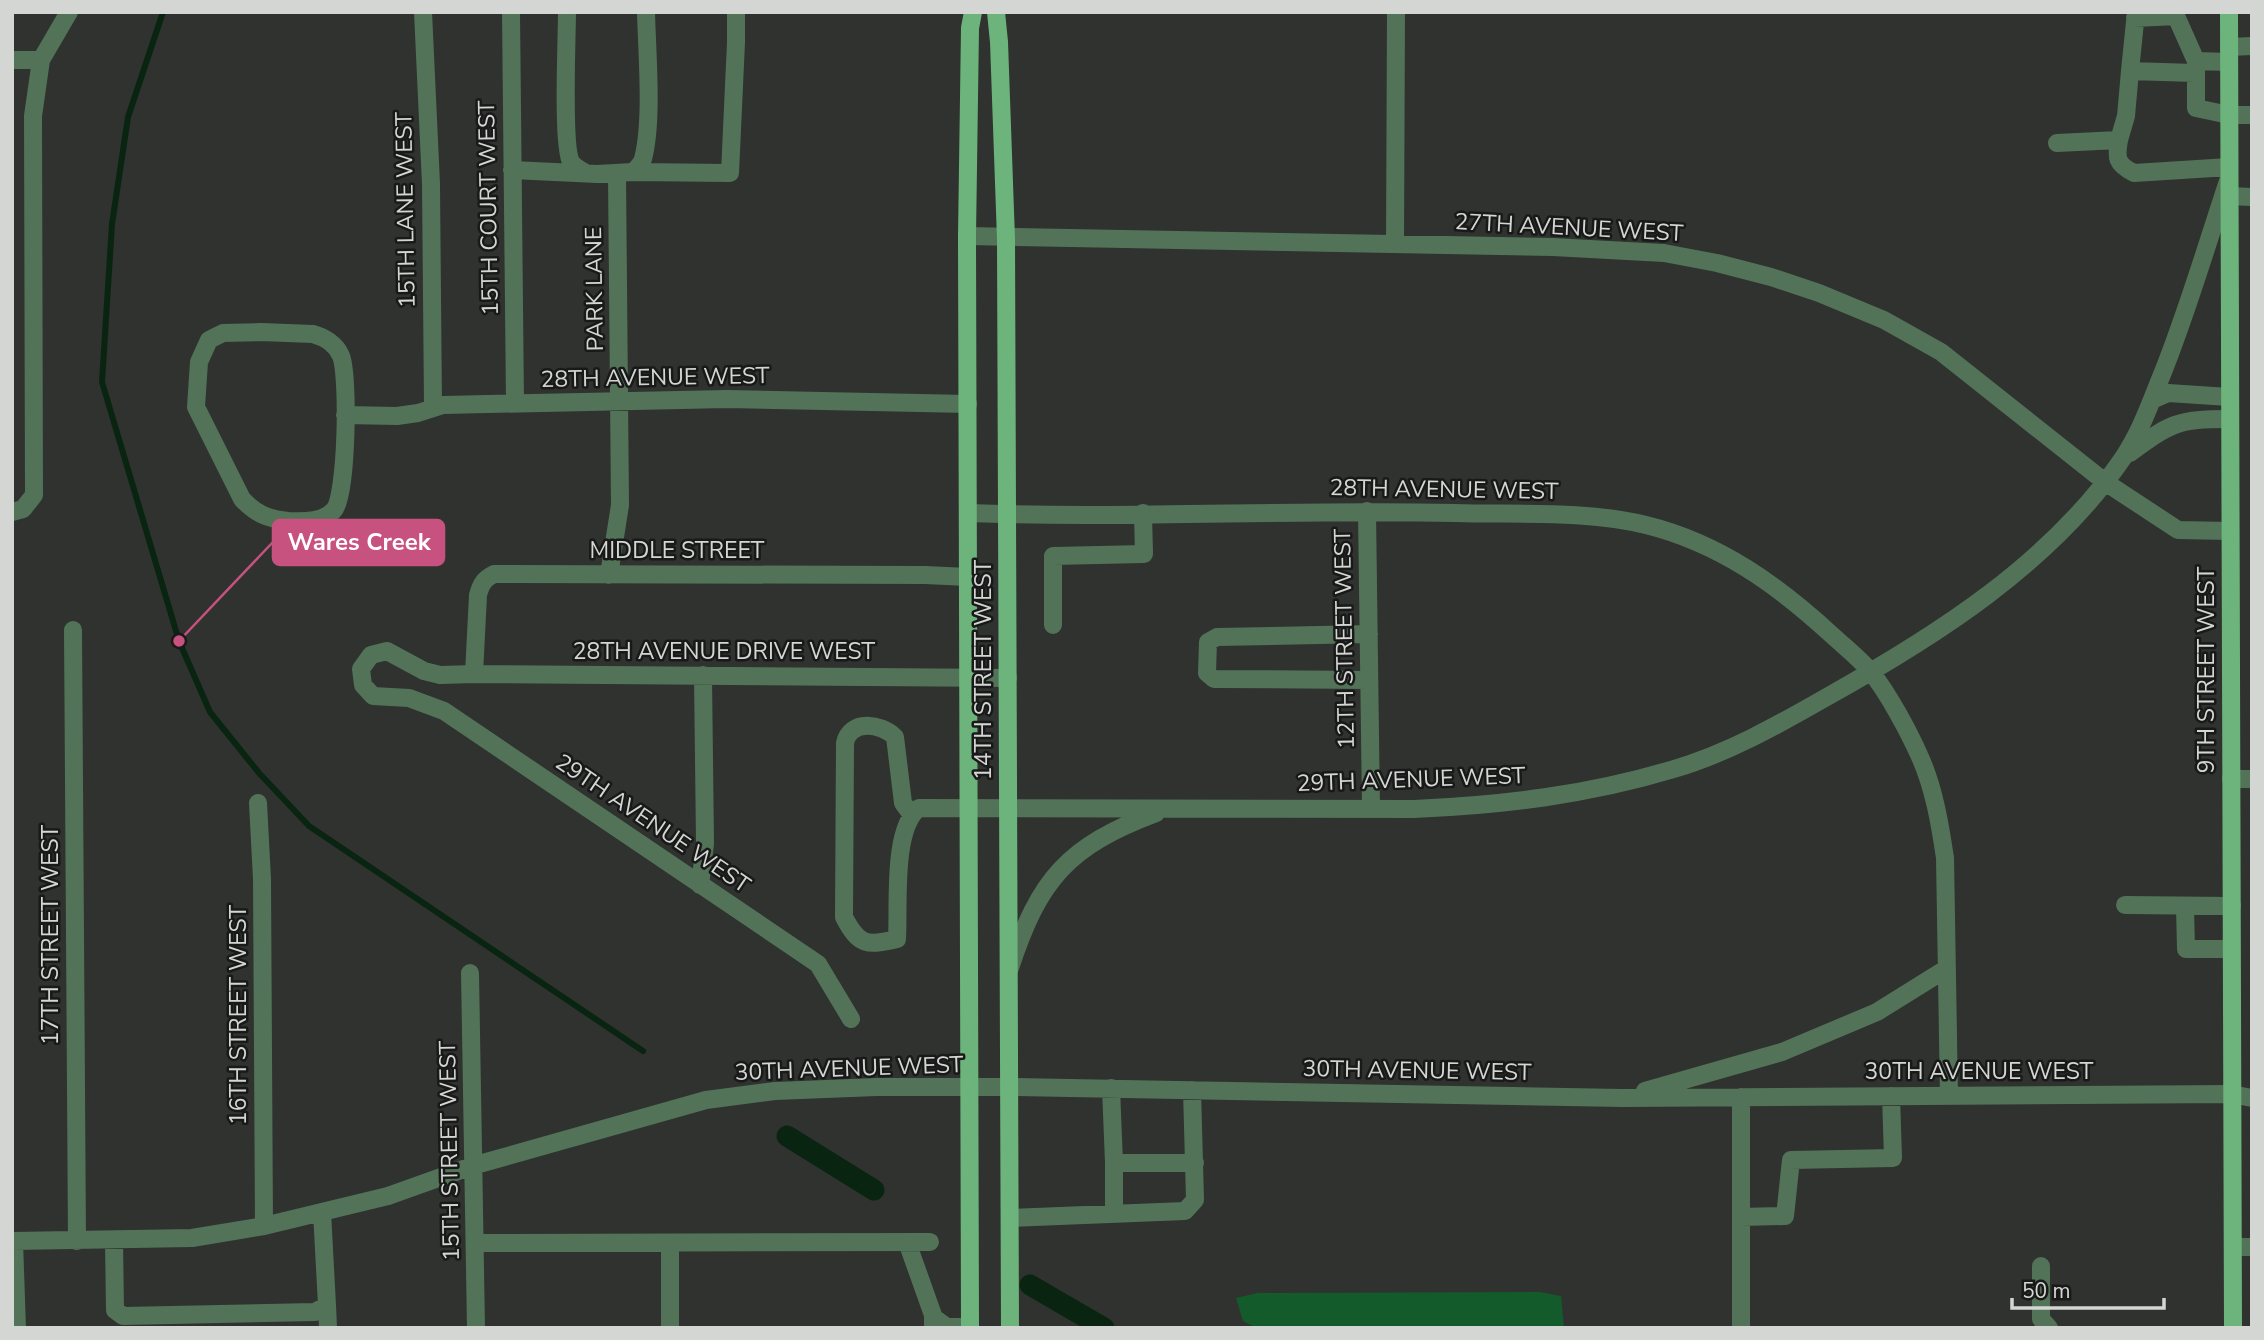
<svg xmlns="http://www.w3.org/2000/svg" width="2264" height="1340" viewBox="0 0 2264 1340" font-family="'Nunito Sans',sans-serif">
<rect width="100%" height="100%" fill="#2f322f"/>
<!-- green -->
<path fill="#135b2b" d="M 1540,1292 L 1561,1296 L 1564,1328 L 1256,1328 L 1243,1321 L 1236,1298 L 1257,1293 Z"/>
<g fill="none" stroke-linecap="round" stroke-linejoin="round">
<!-- stream -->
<path stroke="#092511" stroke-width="6" d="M 163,12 L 128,117 L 112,224 L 102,382 L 179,641 L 210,712 L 259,773 L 309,826 L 643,1051"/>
<!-- canal -->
<path stroke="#092511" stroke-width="21" d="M 787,1136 L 874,1190
M 1030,1285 L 1104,1328"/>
<!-- minor -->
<path stroke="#527358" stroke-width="18" d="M 423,12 L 431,184 L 433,406
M 511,12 L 515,403
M 567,12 C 567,38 562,145 571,162 C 574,167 579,169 584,172
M 2136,12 L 2130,71 L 2195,73
M 2176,16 L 2196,61
M 2135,18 L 2176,16 L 2176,12
M 2229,47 L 2252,46
M 12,60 L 41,60
M 2229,62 L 2196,61 L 2196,108 L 2229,115 L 2252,115
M 2119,140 C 2116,158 2116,164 2134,173 L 2229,167
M 2057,143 L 2119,140 L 2126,116 L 2130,71
M 512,170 L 597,174 L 633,172 L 730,173 L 736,42 L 736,12
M 633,172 C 637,168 641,165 643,159 C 653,121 647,54 646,12
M 2228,196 L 2252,197
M 967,236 L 1553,247 L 1664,253 L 1717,263 L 1771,277 L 1819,293 L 1884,320 L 1941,352 L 2105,482 L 2178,530 L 2230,531
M 1395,244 L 1396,12
M 261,332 L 313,334 C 324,337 336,344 341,356 C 349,376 347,495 334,510 C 324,522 303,522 288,521 C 268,519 256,514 242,499 L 196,407 L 199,362 L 209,340 L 223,333 Z
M 2152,400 L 2168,393 L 2229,397
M 345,415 L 397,416 L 418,413 L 443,405 L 727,399 L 968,404
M 2130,453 C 2171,423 2177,419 2229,419
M 1367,511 L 1371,809
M 12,512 L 23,509 L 34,495 L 33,116 L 41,60 L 69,12
M 968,513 C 1130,519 1293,509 1455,513 C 1517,515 1585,510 1646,525 C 1719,543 1778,585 1833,636 C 1845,647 1860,659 1871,672 C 1888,693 1909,732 1920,757 C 1934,788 1940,824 1945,858 L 1949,1096
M 609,575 L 620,505 L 617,174
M 1053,625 L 1053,556 L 1144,554 L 1143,513
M 73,630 L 77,1241
M 1369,634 L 1217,637 L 1208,642 L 1207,673 L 1214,679 L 1369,680
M 474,674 L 478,595 C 481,584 484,579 494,574 L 925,575 L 968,577
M 2231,779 L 2252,779
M 258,803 L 262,879 L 264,1226
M 911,814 L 903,803 L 895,737 C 881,723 850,719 845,743 L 844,917 C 859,946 867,946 897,939 C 899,906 892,828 919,808 L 1414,809 C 1503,805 1588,795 1674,769 C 1728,753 1776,726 1825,698 C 1936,636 2050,564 2123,458 C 2140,433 2150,404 2161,377 C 2187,313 2206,247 2228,181
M 700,885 L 705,844 L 703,675
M 2125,905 L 2232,906
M 2185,906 L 2186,949 L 2231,949
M 1010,968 C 1039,879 1068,846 1156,813
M 470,973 L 476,1328
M 851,1019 L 818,964 L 444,711 L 409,698 L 373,696 L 363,685 L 361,669 L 371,655 L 387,651 L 424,671 L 440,675 L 474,674 L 1008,678
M 1111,1088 L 1114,1163 L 1114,1214
M 1645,1091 L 1782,1052 L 1877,1012 L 1946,969
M 1741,1097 L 1741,1328
M 1114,1163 L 1195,1163
M 1741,1217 L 1785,1216 L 1791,1160 L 1893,1158 L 1891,1096
M 1010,1218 L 1185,1211 L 1195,1200 L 1192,1090
M 114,1240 L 115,1310 L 123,1316 L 315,1312 L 327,1305 L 322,1212
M 12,1241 L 192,1238 L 264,1226 L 388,1196 L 472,1166 L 706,1100 L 775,1091 L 877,1087 L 1010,1087 L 1622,1098 L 2231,1094 L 2252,1098
M 14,1241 L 17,1328
M 907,1242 L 933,1315 L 933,1328
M 475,1243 L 930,1242
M 670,1243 L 670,1328
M 2233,1247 L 2252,1247
M 2041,1266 L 2041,1319 L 2049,1328
M 327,1305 L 328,1328
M 933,1317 L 947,1327 L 970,1327"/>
<!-- major -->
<path stroke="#6db47c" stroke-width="18" d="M 996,12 L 999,42 L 1006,239 L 1010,1328
M 2229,12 L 2233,1328
M 970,1328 L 967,236 L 970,28 L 973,12"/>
</g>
<g text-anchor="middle" stroke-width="5" stroke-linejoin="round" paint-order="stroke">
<!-- street labels -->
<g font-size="23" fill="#d4d6d4" stroke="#181918">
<text transform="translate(488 208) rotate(-91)" y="8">15TH COURT WEST</text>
<text transform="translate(405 210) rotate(-91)" y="8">15TH LANE WEST</text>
<text transform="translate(1569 227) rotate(3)" y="8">27TH AVENUE WEST</text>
<text transform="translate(594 289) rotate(-91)" y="8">PARK LANE</text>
<text transform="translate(655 377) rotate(-1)" y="8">28TH AVENUE WEST</text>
<text transform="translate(1444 489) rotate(1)" y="8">28TH AVENUE WEST</text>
<text x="677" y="558">MIDDLE STREET</text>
<text transform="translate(1344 639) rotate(-91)" y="8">12TH STREET WEST</text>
<text x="724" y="659">28TH AVENUE DRIVE WEST</text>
<text transform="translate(983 670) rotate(-90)" y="8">14TH STREET WEST</text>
<text transform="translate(2206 670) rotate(-90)" y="8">9TH STREET WEST</text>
<text transform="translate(1411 779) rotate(-2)" y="8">29TH AVENUE WEST</text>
<text transform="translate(653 823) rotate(34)" y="8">29TH AVENUE WEST</text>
<text transform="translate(50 935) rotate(-90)" y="8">17TH STREET WEST</text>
<text transform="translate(238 1015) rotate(-90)" y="8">16TH STREET WEST</text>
<text transform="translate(849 1068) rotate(-2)" y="8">30TH AVENUE WEST</text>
<text transform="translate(1417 1070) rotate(1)" y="8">30TH AVENUE WEST</text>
<text x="1979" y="1079">30TH AVENUE WEST</text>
<text transform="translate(449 1151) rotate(-91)" y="8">15TH STREET WEST</text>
</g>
</g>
<!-- callouts -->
<path fill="none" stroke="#c7517f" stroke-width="2.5" d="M179 641L273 542"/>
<circle fill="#c7517f" stroke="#181918" stroke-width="2.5" cx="179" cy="641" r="7"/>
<rect fill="#c7517f" stroke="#c7517f" stroke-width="2.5" x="273" y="520" width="171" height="45" rx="7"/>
<g font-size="24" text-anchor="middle" font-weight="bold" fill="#fff">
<text x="359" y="550">Wares Creek</text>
</g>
<!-- border -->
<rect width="2264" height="1340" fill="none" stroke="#d4d6d4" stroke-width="28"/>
<!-- scale -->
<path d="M2012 1298v10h152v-10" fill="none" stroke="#d4d6d4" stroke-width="3.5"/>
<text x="2022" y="1298" font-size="21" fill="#d4d6d4" stroke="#181918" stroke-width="5" paint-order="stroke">50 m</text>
</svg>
